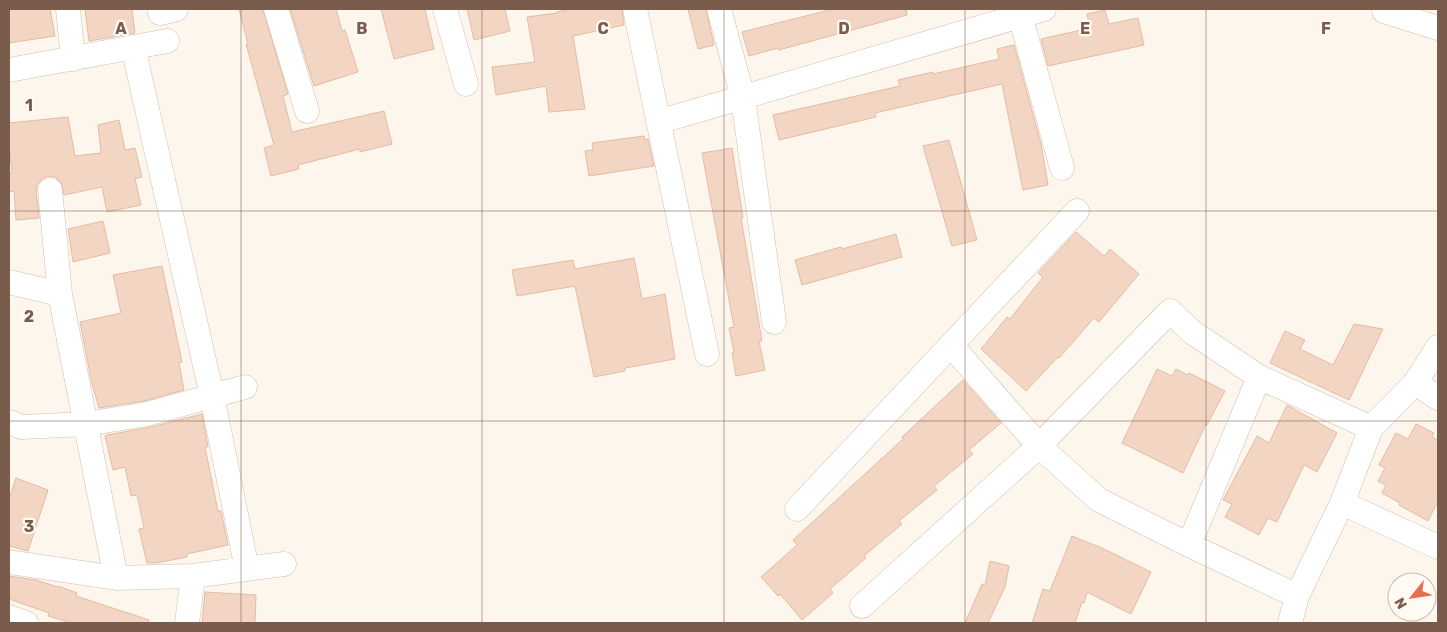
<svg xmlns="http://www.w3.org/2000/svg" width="1447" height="632" viewBox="0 0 1447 632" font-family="Rubik,sans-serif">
<rect width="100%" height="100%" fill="#fdf6ec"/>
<!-- building -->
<path fill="#f3d5c3" stroke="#e6bba3" d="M 9,9 L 50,9 L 55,36 L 9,43 Z
M 85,9 L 132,9 L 135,33 L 89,41 Z
M 239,9 L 263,9 L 288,94 L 283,96 L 292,132 L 384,111 L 392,144 L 360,152 L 360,149 L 298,165 L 299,169 L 271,176 L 264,148 L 274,145 L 246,44 L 248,44 Z
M 290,9 L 336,9 L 342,31 L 345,30 L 358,72 L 314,86 Z
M 381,9 L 425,9 L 434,49 L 394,59 Z
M 467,9 L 505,9 L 510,31 L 474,40 Z
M 570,9 L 622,9 L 624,25 L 573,36 L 585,109 L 549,112 L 546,86 L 496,95 L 492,67 L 535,62 L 527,17 L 557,13 L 557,12 Z
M 688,9 L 706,9 L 714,45 L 698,49 Z
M 833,9 L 906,9 L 907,15 L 779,50 L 778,48 L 749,56 L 742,32 Z
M 1105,10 L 1109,24 L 1138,18 L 1144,45 L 1048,66 L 1041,39 L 1090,28 L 1087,14 Z
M 1014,45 L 1041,144 L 1048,185 L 1023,190 L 1002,84 L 875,113 L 876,117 L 779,140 L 773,115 L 900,86 L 898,80 L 933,72 L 933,74 L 999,59 L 997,49 Z
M 68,117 L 75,156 L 101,153 L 98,125 L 119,120 L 125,150 L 135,148 L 142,177 L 135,179 L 141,205 L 107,212 L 102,187 L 64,195 L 61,182 L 55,177 L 48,176 L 42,179 L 37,185 L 36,191 L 39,218 L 16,220 L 14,191 L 9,192 L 9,174 L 12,173 L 9,144 L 9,123 Z
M 644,136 L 645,140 L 648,139 L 654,166 L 589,176 L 585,151 L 593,150 L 592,143 Z
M 949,140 L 977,240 L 952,246 L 923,146 Z
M 732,148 L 743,218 L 741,218 L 745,241 L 762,341 L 759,341 L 765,370 L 736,376 L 732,353 L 734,352 L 729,328 L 734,327 L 702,153 Z
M 103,221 L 110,253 L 73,262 L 68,229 Z
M 1076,232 L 1104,256 L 1110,249 L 1139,274 L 1099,322 L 1094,318 L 1059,358 L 1058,357 L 1026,391 L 981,349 L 1007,317 L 1010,319 L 1043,277 L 1038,273 Z
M 896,234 L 902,257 L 802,285 L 795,260 L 841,247 L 842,249 Z
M 634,258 L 642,299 L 665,294 L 675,359 L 625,368 L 625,371 L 594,377 L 575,286 L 517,296 L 512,270 L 573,260 L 575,269 Z
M 162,266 L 182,362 L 179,363 L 184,390 L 144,401 L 99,408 L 92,384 L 80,322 L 121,313 L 113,275 Z
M 1354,324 L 1383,329 L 1349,400 L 1270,363 L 1285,331 L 1305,340 L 1300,349 L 1333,365 Z
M 1157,369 L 1172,376 L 1176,369 L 1188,375 L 1189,373 L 1225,391 L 1207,425 L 1206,424 L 1183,473 L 1122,443 Z
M 963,380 L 1001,423 L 969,450 L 973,454 L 934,486 L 937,490 L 899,521 L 902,524 L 864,556 L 866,558 L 830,589 L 833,593 L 802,620 L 780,594 L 778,596 L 761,577 L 797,545 L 793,540 L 903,439 L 902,437 Z
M 1287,405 L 1337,433 L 1317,472 L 1304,465 L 1277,522 L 1268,518 L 1259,535 L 1225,517 L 1232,504 L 1223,500 L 1257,436 L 1269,443 Z
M 202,414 L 208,447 L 205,447 L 218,511 L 221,511 L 228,545 L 187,554 L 187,557 L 156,563 L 147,563 L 139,529 L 144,528 L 137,495 L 131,496 L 125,467 L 113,470 L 105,436 L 107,435 L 151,427 Z
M 1416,424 L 1434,433 L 1432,437 L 1438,440 L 1438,501 L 1428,521 L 1399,505 L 1400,503 L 1382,493 L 1386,485 L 1378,481 L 1385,468 L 1379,465 L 1396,433 L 1408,439 Z
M 16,478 L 48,490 L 28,551 L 9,546 L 9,499 Z
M 1072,536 L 1102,548 L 1151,572 L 1131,614 L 1087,592 L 1084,603 L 1082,602 L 1075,623 L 1032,623 L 1043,589 L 1050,591 Z
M 990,561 L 1009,566 L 1005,587 L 988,623 L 965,623 L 982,584 L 985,585 Z
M 9,576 L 36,580 L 58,587 L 58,586 L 77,593 L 76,596 L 149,620 L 148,623 L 71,623 L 48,616 L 49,613 L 9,599 Z
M 205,592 L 256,595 L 255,623 L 202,623 Z"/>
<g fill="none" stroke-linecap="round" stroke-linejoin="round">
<!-- minor casing -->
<g stroke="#d1beb0" stroke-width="25">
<path id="minor" d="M 68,9 L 73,59
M 276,9 L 307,111
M 445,9 L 466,84
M 635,9 L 707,354
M 719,9 L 743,98 L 774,322
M 1384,9 L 1384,11 L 1438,28
M 160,13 L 176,9
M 1020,15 L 1062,168
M 133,47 L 212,396 L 247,569
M 9,70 L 167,41
M 658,122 L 1044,9
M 50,190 L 60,294
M 9,282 L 60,294 L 116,578
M 951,345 L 1039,446 L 1099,500 L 1189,545 L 1297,596
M 1415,383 L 1438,398
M 9,422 L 22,427 L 86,424 L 147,414 L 245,387
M 1342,503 L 1438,547
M 797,509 L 1077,211
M 1189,545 L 1259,377
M 9,562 L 116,578 L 193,576 L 284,564
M 862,606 L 1039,446 L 1170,311 L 1192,332 L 1259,377 L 1371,428
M 9,617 L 26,623
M 187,623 L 193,576
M 1290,623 L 1297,596 L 1342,503 L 1371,428 L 1415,383 L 1438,347"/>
</g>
<!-- minor -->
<use href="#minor" stroke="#fff" stroke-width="24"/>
</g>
<!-- grid -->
<path fill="none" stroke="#7a5c4d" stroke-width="1" stroke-opacity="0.55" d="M 241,9 L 241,623M 482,9 L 482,623M 724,9 L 724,623M 965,9 L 965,623M 1206,9 L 1206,623M 9,211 L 1438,211M 9,421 L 1438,421"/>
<g font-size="16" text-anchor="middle" font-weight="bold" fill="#7a5c4d" stroke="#fffaf3" stroke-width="4.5" stroke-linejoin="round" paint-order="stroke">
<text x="121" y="34">A</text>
<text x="362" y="34">B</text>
<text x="603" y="34">C</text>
<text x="844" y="34">D</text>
<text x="1085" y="34">E</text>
<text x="1326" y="34">F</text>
<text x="29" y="111">1</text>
<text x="29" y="322">2</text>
<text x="29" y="532">3</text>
</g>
<!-- border -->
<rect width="1447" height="632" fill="none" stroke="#7a5c4d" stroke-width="20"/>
<!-- north arrow -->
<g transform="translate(1412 597) rotate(240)"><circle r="24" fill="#fffaf3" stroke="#cabbb1"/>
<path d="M0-4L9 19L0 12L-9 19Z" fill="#e76f51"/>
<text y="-8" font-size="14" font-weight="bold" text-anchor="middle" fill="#7a5c4d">N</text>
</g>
</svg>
